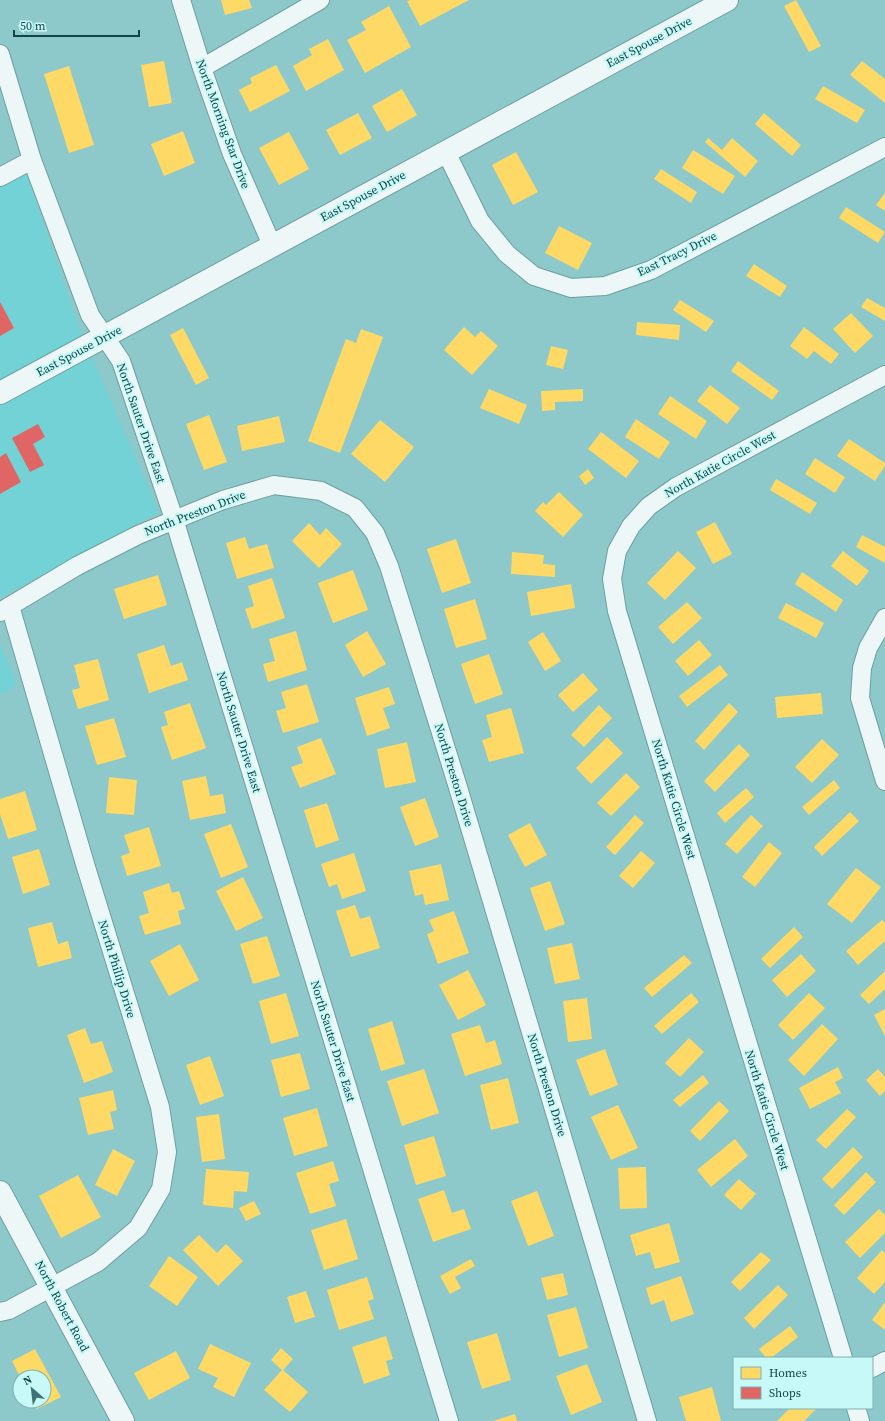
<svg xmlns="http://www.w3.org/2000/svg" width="885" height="1421" viewBox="0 0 885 1421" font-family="'Source Serif 4',serif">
<rect width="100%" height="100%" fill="#8dc8ca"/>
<!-- built -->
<path fill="#72d2d5" d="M 26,173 L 80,330 L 159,512 L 0,597 L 0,187 Z
M 0,644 L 17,685 L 0,695 Z"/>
<!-- homes -->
<path fill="#ffd966" d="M 221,0 L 249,0 L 252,8 L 225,15 Z
M 410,0 L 469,0 L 420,26 L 407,1 Z
M 796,0 L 821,46 L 809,52 L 784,6 Z
M 389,6 L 411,47 L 365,73 L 347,40 L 366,30 L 361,22 Z
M 328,39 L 344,70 L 306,91 L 293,66 L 312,55 L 309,49 Z
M 164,61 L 172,103 L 149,107 L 141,65 Z
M 862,61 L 885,79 L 885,103 L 850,75 Z
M 276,65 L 290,91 L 250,112 L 239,90 L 252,83 L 250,78 Z
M 69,66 L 94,145 L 69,153 L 44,74 Z
M 823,86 L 865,110 L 857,123 L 815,99 Z
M 402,89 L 417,115 L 387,132 L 372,106 Z
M 358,113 L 372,138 L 340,155 L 326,130 Z
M 764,113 L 801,145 L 792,156 L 755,124 Z
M 183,131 L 195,163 L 164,176 L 151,144 Z
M 289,132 L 309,169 L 279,185 L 259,148 Z
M 708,138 L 722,150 L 732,138 L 758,161 L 745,177 L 705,142 Z
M 693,150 L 735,176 L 723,194 L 682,168 Z
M 516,152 L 538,192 L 513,205 L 492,165 Z
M 661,169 L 697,192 L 691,203 L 654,179 Z
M 885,193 L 885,211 L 876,205 Z
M 846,207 L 885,232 L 878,243 L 839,218 Z
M 559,226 L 592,243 L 578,270 L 545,253 Z
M 754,264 L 787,286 L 780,297 L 746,276 Z
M 867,298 L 885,308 L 885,321 L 861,307 Z
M 680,300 L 714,321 L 706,332 L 673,310 Z
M 851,313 L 873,336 L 855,353 L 833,329 Z
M 637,322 L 680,325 L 679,340 L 636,335 Z
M 464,327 L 475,337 L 481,331 L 498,346 L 472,375 L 444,350 Z
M 804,327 L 839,354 L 831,364 L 814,351 L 807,359 L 790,346 Z
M 183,328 L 209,378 L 196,385 L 170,335 Z
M 361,329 L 383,337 L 340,453 L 308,441 L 346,339 L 356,343 Z
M 551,346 L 568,350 L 563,369 L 546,365 Z
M 738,361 L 779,391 L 772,400 L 731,371 Z
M 710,385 L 740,408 L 727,424 L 697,401 Z
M 489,389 L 527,405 L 519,424 L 480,408 Z
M 583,389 L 583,401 L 555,402 L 555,410 L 542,411 L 541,391 Z
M 670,396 L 707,421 L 696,439 L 658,414 Z
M 209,415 L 227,462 L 204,470 L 186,424 Z
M 279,416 L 285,442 L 242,451 L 237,426 Z
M 636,419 L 670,442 L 659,459 L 625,437 Z
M 380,420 L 414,447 L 385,482 L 351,454 Z
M 601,432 L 639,461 L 626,478 L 588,449 Z
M 849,439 L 885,463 L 885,466 L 875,481 L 837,456 Z
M 815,458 L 845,477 L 835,493 L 805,474 Z
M 588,469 L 594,478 L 585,485 L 579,476 Z
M 776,479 L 817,503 L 810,514 L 770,490 Z
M 559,492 L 583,515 L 563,537 L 535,511 L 543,502 L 546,505 Z
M 715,522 L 732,554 L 713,564 L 696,532 Z
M 309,523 L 320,535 L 326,528 L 342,544 L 319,568 L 292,541 Z
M 862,535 L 885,547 L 885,563 L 856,547 Z
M 245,537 L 249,549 L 267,544 L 274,568 L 237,579 L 226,543 Z
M 456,539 L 471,583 L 442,593 L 427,549 Z
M 678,551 L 696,568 L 665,600 L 647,583 Z
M 843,551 L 869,571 L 857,586 L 831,566 Z
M 512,552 L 544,555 L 543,564 L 555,565 L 555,577 L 511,574 Z
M 353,570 L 368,610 L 333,623 L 318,583 Z
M 802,572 L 843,600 L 836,612 L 795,584 Z
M 158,575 L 167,605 L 124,619 L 114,589 Z
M 272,578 L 285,618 L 252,629 L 245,609 L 254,606 L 248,586 Z
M 571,584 L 575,608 L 531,616 L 527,592 Z
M 475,599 L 487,639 L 456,648 L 444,609 Z
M 687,602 L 702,618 L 673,644 L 658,627 Z
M 786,603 L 824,623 L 816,638 L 778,618 Z
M 296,631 L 307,670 L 268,682 L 263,664 L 275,661 L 269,639 Z
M 367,631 L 386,664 L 363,677 L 345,645 Z
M 543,632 L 561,661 L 545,671 L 528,642 Z
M 699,640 L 712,655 L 688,676 L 675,661 Z
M 164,645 L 171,666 L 182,662 L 188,680 L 149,693 L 137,654 Z
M 489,654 L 503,694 L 475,704 L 461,664 Z
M 98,659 L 109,700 L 78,709 L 72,690 L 80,688 L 74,665 Z
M 720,665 L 728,675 L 687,707 L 679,696 Z
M 583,673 L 598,690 L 573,712 L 558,695 Z
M 307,684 L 319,722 L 283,733 L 276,711 L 286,708 L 281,692 Z
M 389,687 L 395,704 L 383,708 L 390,728 L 367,736 L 355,698 Z
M 821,693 L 823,714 L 777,718 L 775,697 Z
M 190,703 L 206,748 L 172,760 L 161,727 L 168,725 L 164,712 Z
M 729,703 L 738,712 L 704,750 L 695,741 Z
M 599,705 L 612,718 L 584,747 L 571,735 Z
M 511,708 L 524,753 L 489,762 L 482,740 L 492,737 L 486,715 Z
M 114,718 L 126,757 L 97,765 L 85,726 Z
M 607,737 L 623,753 L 591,784 L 576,768 Z
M 321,738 L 336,774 L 300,788 L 291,767 L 303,763 L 297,747 Z
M 822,739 L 839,755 L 812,783 L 795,767 Z
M 407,742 L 416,782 L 385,788 L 377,749 Z
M 739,744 L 750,755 L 715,792 L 704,781 Z
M 626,773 L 640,787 L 611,816 L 597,803 Z
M 206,776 L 210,796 L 223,794 L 226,813 L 190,820 L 182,781 Z
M 109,777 L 137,780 L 134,815 L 106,813 Z
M 834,780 L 840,788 L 809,815 L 802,807 Z
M 746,788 L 754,797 L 725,823 L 717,813 Z
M 25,791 L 37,830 L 8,839 L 0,814 L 0,799 Z
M 425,798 L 439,837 L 415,846 L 400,807 Z
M 327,803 L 339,840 L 316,848 L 304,810 Z
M 850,812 L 859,821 L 822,856 L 814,847 Z
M 635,815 L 644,823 L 615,855 L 606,847 Z
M 751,815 L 763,826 L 737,854 L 725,844 Z
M 530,823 L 547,855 L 525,867 L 508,835 Z
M 231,824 L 248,867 L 221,878 L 204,834 Z
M 149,827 L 161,866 L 127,876 L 121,856 L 130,853 L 124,835 Z
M 769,842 L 782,853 L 755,887 L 742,877 Z
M 39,849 L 50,885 L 23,894 L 12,857 Z
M 641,851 L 655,863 L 633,888 L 619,876 Z
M 354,853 L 366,891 L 342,899 L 337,884 L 329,887 L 321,864 Z
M 441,864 L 449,900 L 425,905 L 423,894 L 415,896 L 409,871 Z
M 856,868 L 881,887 L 852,923 L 827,904 Z
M 243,877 L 263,918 L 236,931 L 216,891 Z
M 550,881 L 565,924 L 545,931 L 530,888 Z
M 169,883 L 172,893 L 179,891 L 185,909 L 178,911 L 181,924 L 145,935 L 139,916 L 149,913 L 143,892 Z
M 355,905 L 360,919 L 370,916 L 380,948 L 351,957 L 336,911 Z
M 454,911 L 469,953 L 438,964 L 427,934 L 434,931 L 429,920 Z
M 882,920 L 885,923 L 885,941 L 858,965 L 846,951 Z
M 52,922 L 58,944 L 68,941 L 72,958 L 38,967 L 28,928 Z
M 794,927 L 803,937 L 770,968 L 761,959 Z
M 267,936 L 280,976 L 253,984 L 240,944 Z
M 572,943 L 580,979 L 555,984 L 547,948 Z
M 180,944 L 199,980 L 169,996 L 150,961 Z
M 801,954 L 816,971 L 787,997 L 772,980 Z
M 684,955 L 692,963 L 652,997 L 644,988 Z
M 468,970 L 486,1005 L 458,1020 L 439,985 Z
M 885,971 L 885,989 L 869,1004 L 860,995 Z
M 286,993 L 299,1036 L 271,1044 L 259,1001 Z
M 691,993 L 699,1002 L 662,1034 L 654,1026 Z
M 809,993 L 825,1008 L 793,1040 L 778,1025 Z
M 587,998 L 592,1039 L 568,1042 L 563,1001 Z
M 885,1009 L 885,1036 L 874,1015 Z
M 392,1021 L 405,1064 L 381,1071 L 368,1029 Z
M 822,1024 L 838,1039 L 804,1076 L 788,1060 Z
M 480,1025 L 486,1043 L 495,1040 L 502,1064 L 465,1076 L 451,1034 Z
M 85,1028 L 91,1044 L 102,1041 L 113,1072 L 84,1083 L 67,1035 Z
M 689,1038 L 704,1052 L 680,1077 L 665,1063 Z
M 605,1049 L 618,1085 L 590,1096 L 576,1060 Z
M 300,1053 L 310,1089 L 281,1097 L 271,1060 Z
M 210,1056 L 224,1096 L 200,1105 L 186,1065 Z
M 838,1067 L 843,1078 L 835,1082 L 841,1093 L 810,1109 L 799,1088 Z
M 424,1069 L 439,1113 L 402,1126 L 387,1081 Z
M 878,1069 L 885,1077 L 885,1091 L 880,1096 L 866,1080 Z
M 703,1075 L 709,1083 L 680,1107 L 673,1100 Z
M 508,1078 L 519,1123 L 491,1130 L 480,1085 Z
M 113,1090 L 117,1110 L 110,1112 L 114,1129 L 88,1135 L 79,1098 Z
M 719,1101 L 729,1111 L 700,1141 L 690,1131 Z
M 618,1105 L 638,1148 L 611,1160 L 591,1117 Z
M 317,1108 L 328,1146 L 294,1156 L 283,1118 Z
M 847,1109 L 856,1117 L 826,1149 L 816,1140 Z
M 219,1114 L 225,1159 L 202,1162 L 196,1117 Z
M 434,1136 L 446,1176 L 416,1185 L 404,1145 Z
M 735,1139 L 748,1156 L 711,1187 L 697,1170 Z
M 853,1147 L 863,1157 L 832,1189 L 822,1179 Z
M 113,1149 L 135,1161 L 117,1196 L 95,1185 Z
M 333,1161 L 339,1181 L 329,1184 L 336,1206 L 310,1214 L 296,1173 Z
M 646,1167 L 647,1208 L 620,1209 L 618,1168 Z
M 206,1169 L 249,1172 L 247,1192 L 234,1191 L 233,1208 L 203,1205 Z
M 866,1172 L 876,1182 L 844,1215 L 834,1205 Z
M 78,1175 L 101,1217 L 61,1238 L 39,1196 Z
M 739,1179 L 756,1194 L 741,1210 L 724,1195 Z
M 444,1190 L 452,1213 L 464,1209 L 471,1229 L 433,1242 L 418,1199 Z
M 537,1191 L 554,1236 L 528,1246 L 511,1201 Z
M 254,1201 L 261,1214 L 246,1221 L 239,1208 Z
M 879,1209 L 885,1215 L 885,1233 L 860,1258 L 845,1242 Z
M 346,1219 L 358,1259 L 324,1270 L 311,1230 Z
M 669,1223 L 680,1262 L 655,1269 L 650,1252 L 636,1256 L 630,1235 Z
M 199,1235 L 217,1253 L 226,1244 L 243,1261 L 218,1286 L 183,1250 Z
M 882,1250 L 885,1253 L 885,1282 L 874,1294 L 857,1278 Z
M 761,1252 L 771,1260 L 740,1291 L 731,1282 Z
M 169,1256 L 198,1277 L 177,1306 L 149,1286 Z
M 471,1259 L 475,1266 L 455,1277 L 461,1288 L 450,1294 L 440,1276 Z
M 563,1273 L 568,1295 L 547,1300 L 541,1278 Z
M 681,1276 L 694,1314 L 671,1322 L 664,1300 L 651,1305 L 646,1288 Z
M 367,1277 L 374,1299 L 368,1301 L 374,1319 L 339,1330 L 327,1290 Z
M 778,1285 L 788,1295 L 754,1329 L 744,1318 Z
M 306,1291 L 315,1317 L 295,1323 L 287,1297 Z
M 885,1302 L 885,1330 L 872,1320 Z
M 576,1307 L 588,1348 L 559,1357 L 547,1315 Z
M 790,1326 L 798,1337 L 771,1358 L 766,1358 L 759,1349 Z
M 497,1333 L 511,1380 L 482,1389 L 467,1342 Z
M 386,1336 L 393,1359 L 386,1361 L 390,1375 L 364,1384 L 352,1347 Z
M 210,1344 L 251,1363 L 234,1397 L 213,1387 L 218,1378 L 198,1369 Z
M 281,1348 L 293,1359 L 283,1370 L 308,1392 L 290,1412 L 264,1390 L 282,1370 L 271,1360 Z
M 35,1349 L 61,1397 L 37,1409 L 33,1401 L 44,1401 L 44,1377 L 20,1377 L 12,1361 Z
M 176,1351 L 190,1378 L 149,1400 L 134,1373 Z
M 587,1364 L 602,1402 L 571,1415 L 556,1376 Z
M 712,1387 L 721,1421 L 686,1421 L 679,1397 Z
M 790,1408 L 817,1408 L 804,1421 L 777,1421 Z
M 515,1414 L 517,1421 L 493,1421 Z"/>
<!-- shops -->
<path fill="#e06666" d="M 0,302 L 14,328 L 0,336 Z
M 38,424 L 45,437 L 33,444 L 44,465 L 30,472 L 12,438 Z
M 6,453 L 21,482 L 0,494 L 0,457 Z"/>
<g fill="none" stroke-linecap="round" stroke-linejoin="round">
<!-- minor casing -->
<g stroke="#6d9fa0" stroke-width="20">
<path id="minor" d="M 181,0 L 202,68 L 232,154 L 272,245
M 0,54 L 32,160 L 90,315 L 121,361 L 174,519 L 449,1421
M 202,68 L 320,0
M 446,152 L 480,221 L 507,254 L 534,276 L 571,288 L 605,286 L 651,270 L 885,147
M 0,177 L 32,160
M 0,612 L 77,566 L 138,535 L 223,500 L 274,485 L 321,491 L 355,508 L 375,533 L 389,566 L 457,784 L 647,1421
M 885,618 L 868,648 L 862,668 L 860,698 L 885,781
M 0,1312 L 9,1310 L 98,1262 L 138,1228 L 161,1189 L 167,1152 L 160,1107 L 85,864 L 10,606
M 843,1358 L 617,611 L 612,579 L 617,551 L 631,526 L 649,506 L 676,487 L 885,375
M 872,1368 L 885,1361
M 856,1408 L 860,1421"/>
</g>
<!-- tertiary casing -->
<g stroke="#6d9fa0" stroke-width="24">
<path id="tertiary" d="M 0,393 L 727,0"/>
</g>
<!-- secondary casing -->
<g stroke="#6d9fa0" stroke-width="24">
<path id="secondary" d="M 0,1192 L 123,1421"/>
</g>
<!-- minor -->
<use href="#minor" stroke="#eef7f7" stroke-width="18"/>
<!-- tertiary -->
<use href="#tertiary" stroke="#eef7f7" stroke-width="22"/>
<!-- secondary -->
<use href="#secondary" stroke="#eef7f7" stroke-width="22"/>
</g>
<g text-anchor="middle" stroke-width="4" stroke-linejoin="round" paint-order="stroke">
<!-- street labels -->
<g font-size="12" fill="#134445" stroke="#c7f9f9">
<text transform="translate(649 42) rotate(-28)" y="4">East Spouse Drive</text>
<text transform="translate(223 124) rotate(70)" y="4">North Morning Star Drive</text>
<text transform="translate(363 196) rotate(-28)" y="4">East Spouse Drive</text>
<text transform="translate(677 254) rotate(-26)" y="4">East Tracy Drive</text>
<text transform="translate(79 351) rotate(-28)" y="4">East Spouse Drive</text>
<text transform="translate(141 423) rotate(71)" y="4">North Sauter Drive East</text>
<text transform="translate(720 464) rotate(-29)" y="4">North Katie Circle West</text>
<text transform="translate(195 513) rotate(-21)" y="4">North Preston Drive</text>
<text transform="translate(239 732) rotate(73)" y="4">North Sauter Drive East</text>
<text transform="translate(454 775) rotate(73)" y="4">North Preston Drive</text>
<text transform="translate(674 799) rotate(73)" y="4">North Katie Circle West</text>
<text transform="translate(117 969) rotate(73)" y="4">North Phillip Drive</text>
<text transform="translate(333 1041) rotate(73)" y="4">North Sauter Drive East</text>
<text transform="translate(547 1085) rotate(73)" y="4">North Preston Drive</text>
<text transform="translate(767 1110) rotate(73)" y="4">North Katie Circle West</text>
<text transform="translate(62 1306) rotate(62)" y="4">North Robert Road</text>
</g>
</g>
<!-- legend -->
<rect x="733" y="1357" width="140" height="52" fill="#c7f9f9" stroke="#7fb1b1"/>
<rect x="741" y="1367" width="20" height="12" fill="#ffd966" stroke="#7fb1b1"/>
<text x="769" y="1377" font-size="12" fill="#134445">Homes</text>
<rect x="741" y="1387" width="20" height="12" fill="#e06666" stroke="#7fb1b1"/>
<text x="769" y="1397" font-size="12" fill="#134445">Shops</text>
<!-- north arrow -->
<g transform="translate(32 1389) rotate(332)"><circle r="19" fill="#c7f9f9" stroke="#7fb1b1"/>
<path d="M0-3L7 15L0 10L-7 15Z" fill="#3e7274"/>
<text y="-6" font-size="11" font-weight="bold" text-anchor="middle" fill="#134445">N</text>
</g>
<!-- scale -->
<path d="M14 30v6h125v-6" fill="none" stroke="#134445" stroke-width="2"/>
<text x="20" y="30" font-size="12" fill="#134445" stroke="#c7f9f9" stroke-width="3" paint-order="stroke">50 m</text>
</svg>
